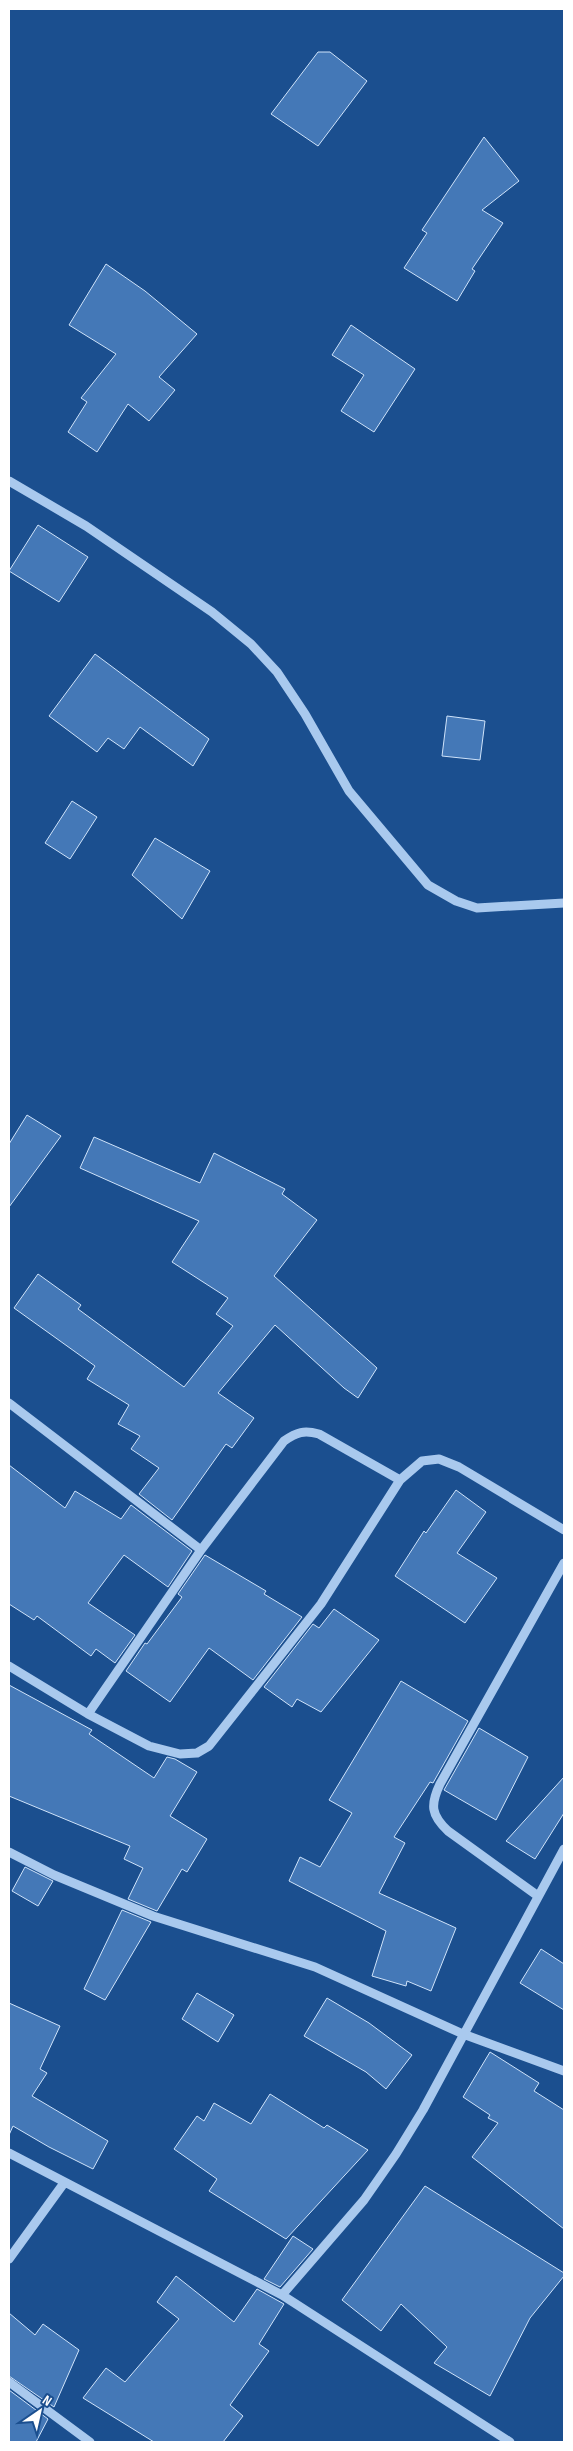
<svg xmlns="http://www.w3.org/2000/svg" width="573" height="2451" viewBox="0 0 573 2451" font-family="'Sofia Sans Condensed',sans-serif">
<rect width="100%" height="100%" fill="#1b4f8f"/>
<!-- building -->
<path fill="#4478b7" stroke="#cfe3fa" d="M 318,52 L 330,52 L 367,81 L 318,146 L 271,114 Z
M 484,137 L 519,181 L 482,210 L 503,223 L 472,269 L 475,271 L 457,301 L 404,268 L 427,233 L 422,230 Z
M 106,264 L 145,291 L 197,334 L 159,377 L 175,390 L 149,421 L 128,404 L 97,452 L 68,432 L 87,402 L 81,398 L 116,354 L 69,325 Z
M 351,325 L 415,369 L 374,432 L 341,411 L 364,375 L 332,355 Z
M 38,525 L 88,557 L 59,602 L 9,571 Z
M 95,654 L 209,739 L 193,766 L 140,727 L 124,749 L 108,738 L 97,752 L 49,716 Z
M 447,716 L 485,721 L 480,760 L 442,756 Z
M 72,801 L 97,817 L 70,859 L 45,843 Z
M 155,838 L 210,871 L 182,919 L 132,875 Z
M 27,1115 L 61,1136 L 9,1207 L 9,1144 Z
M 94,1137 L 200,1183 L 214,1153 L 285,1189 L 282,1194 L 317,1220 L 274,1276 L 377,1368 L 358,1398 L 344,1388 L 275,1325 L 218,1393 L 254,1418 L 232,1448 L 226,1444 L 172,1520 L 139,1494 L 159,1468 L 131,1449 L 140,1436 L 118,1424 L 129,1405 L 87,1379 L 95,1366 L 14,1308 L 38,1274 L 81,1305 L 78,1309 L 184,1387 L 233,1326 L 216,1314 L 228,1298 L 172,1262 L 199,1221 L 80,1168 Z
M 9,1465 L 65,1508 L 75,1491 L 121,1519 L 131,1505 L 192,1551 L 168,1587 L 124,1555 L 88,1603 L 135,1635 L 115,1663 L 96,1649 L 91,1656 L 37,1616 L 34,1620 L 9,1604 Z
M 456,1490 L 486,1512 L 457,1553 L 497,1578 L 465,1623 L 395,1576 L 424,1531 L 426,1533 Z
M 205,1555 L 266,1591 L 264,1594 L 302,1617 L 253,1680 L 209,1648 L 170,1702 L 126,1671 L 145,1643 L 147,1644 L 182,1597 L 178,1594 Z
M 334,1609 L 379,1640 L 321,1712 L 297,1699 L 292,1707 L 264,1687 L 313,1624 L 319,1628 Z
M 401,1681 L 468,1721 L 433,1783 L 430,1782 L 394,1837 L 405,1843 L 379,1893 L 456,1928 L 431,1991 L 407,1981 L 406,1986 L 372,1976 L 386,1931 L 289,1881 L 300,1857 L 320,1867 L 352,1813 L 329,1800 Z
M 9,1685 L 92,1730 L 89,1734 L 154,1778 L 167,1757 L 175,1759 L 197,1772 L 170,1816 L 207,1839 L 187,1872 L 182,1869 L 157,1911 L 128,1899 L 143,1868 L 124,1859 L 130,1846 L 9,1796 Z
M 479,1728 L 528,1757 L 496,1820 L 444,1790 Z
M 564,1777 L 564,1813 L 535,1859 L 506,1841 Z
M 25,1867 L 53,1881 L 38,1906 L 12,1891 Z
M 122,1910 L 151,1922 L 105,2000 L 84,1989 Z
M 541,1949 L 564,1964 L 564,2010 L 520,1983 Z
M 197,1993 L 234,2015 L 218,2042 L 182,2019 Z
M 327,1998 L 369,2023 L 412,2055 L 386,2089 L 366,2072 L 304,2036 Z
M 9,2003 L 60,2026 L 40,2069 L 47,2073 L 32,2096 L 108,2141 L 93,2169 L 49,2147 L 13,2126 L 9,2135 Z
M 490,2052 L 539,2083 L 534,2091 L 564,2110 L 564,2229 L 472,2157 L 498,2123 L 488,2118 L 490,2115 L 463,2097 Z
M 270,2094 L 324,2128 L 327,2125 L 368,2150 L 286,2239 L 209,2191 L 217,2179 L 174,2149 L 197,2116 L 204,2121 L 214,2103 L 251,2124 Z
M 425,2186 L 564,2273 L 564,2276 L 530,2318 L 490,2396 L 434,2363 L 447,2347 L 401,2304 L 381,2331 L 342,2300 Z
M 293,2236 L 313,2249 L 280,2287 L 264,2279 Z
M 176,2276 L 234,2322 L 257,2289 L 284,2304 L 259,2344 L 269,2351 L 230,2405 L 243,2416 L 223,2442 L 154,2442 L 83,2398 L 106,2368 L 125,2382 L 179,2319 L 157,2302 Z
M 9,2313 L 35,2335 L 43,2324 L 79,2350 L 54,2407 L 9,2376 Z
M 9,2390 L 48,2419 L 36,2442 L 9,2442 Z"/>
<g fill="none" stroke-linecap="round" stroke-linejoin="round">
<!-- minor -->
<path stroke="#a9c9ee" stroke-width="9" d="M 9,481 L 86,526 L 212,612 L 251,644 L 277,672 L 305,714 L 349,791 L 428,885 L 456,901 L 477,908 L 564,903
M 9,1403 L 201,1550
M 9,1666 L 88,1714 L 149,1746 L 180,1754 L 197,1753 L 209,1746 L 321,1604 L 400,1480 L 422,1461 L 439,1459 L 459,1467 L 564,1530
M 88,1714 L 201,1550 L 284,1441 C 297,1432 304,1430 319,1434 L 400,1480
M 9,1852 L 54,1875 L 153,1916 L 315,1967 L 463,2034 L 564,2071
M 538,1896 L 448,1831 C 431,1815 430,1805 440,1784 L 564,1563
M 9,2153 L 282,2295 L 510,2442
M 9,2259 L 64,2183
M 282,2295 L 364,2200 L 396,2154 L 423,2110 L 564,1849
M 9,2382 L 90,2442"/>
</g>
<!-- border -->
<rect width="573" height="2451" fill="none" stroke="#ffffff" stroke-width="20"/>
<!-- north arrow -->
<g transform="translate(40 2411) rotate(34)" stroke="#1b4f8f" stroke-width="4" paint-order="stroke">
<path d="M0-4L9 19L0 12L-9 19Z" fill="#ffffff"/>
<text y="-8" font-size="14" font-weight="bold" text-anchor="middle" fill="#ffffff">N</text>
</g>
</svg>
